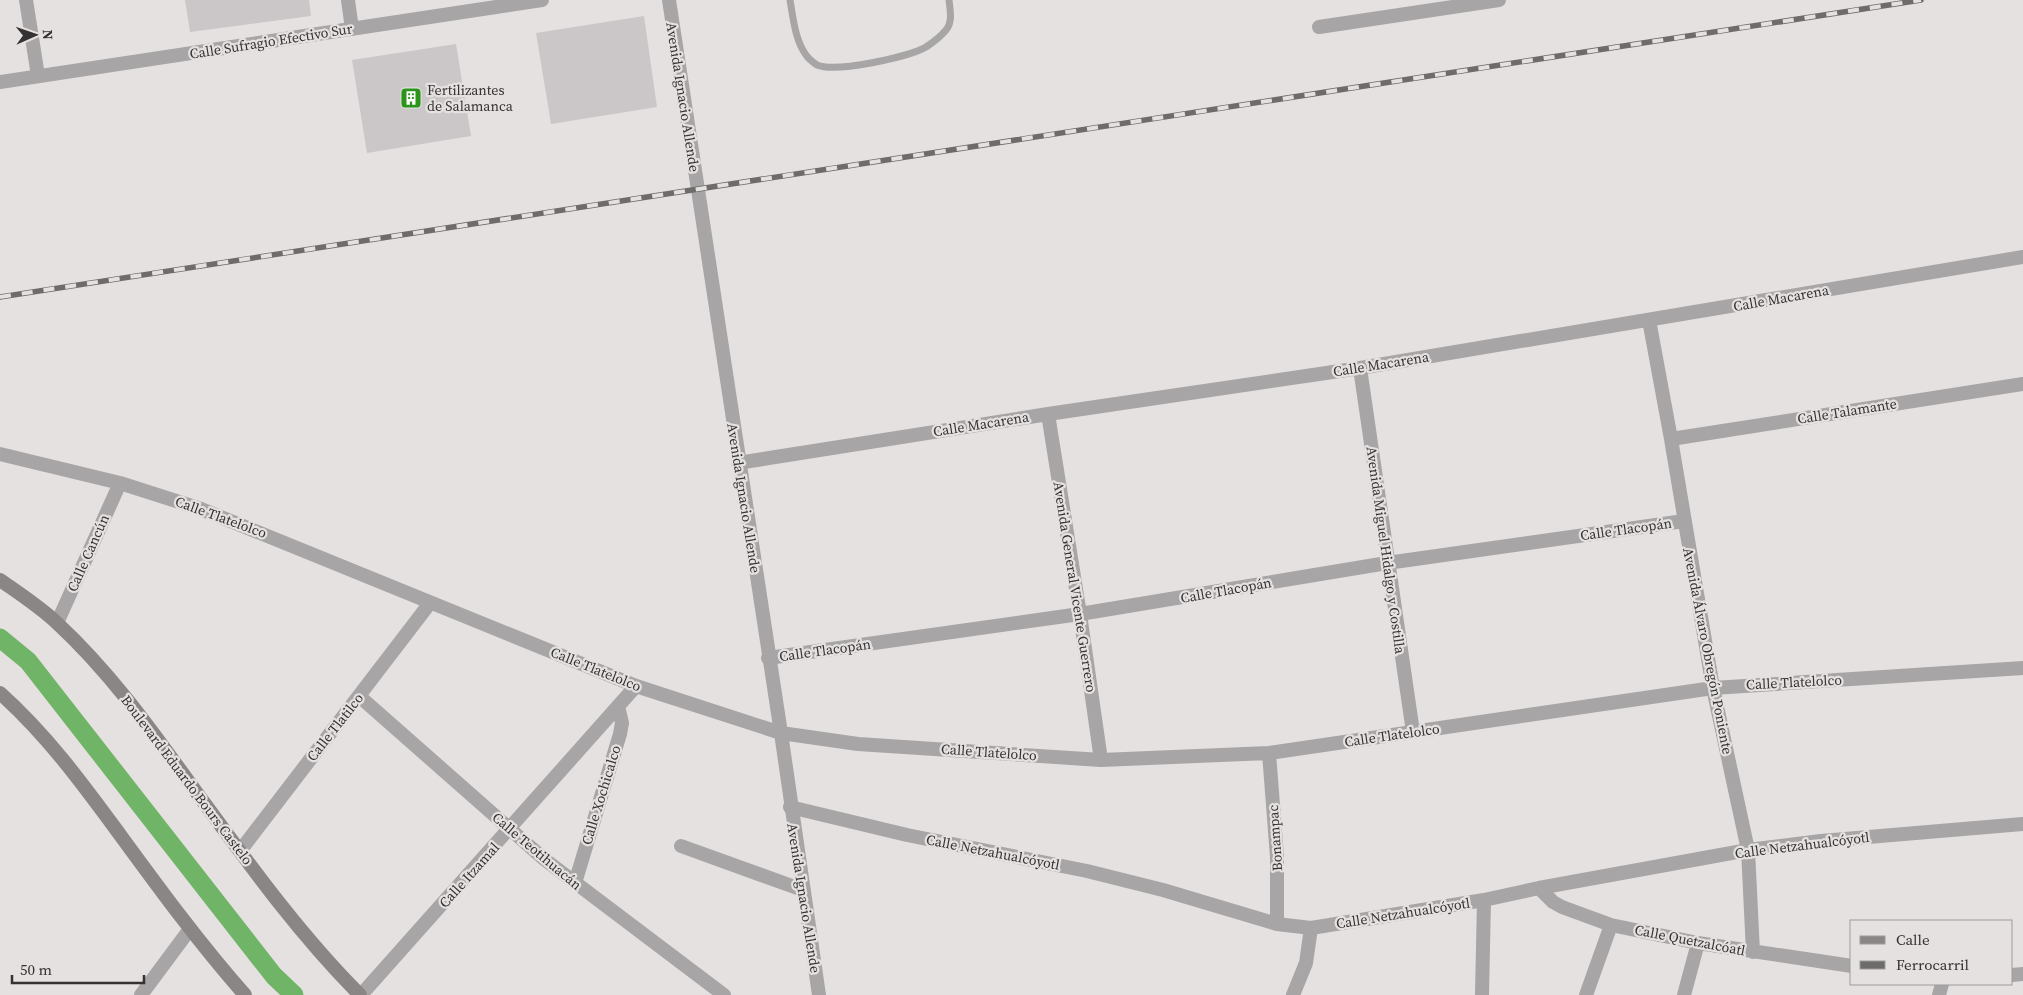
<svg xmlns="http://www.w3.org/2000/svg" width="2023" height="995" viewBox="0 0 2023 995" font-family="'Source Serif 4',serif">
<rect width="100%" height="100%" fill="#e6e1e1"/>
<g fill="none" stroke-linecap="round" stroke-linejoin="round">
<!-- canal -->
<path stroke="#70b467" stroke-width="19" d="M 0,638 L 28,661 L 274,976 L 294,995"/>
</g>
<!-- building -->
<path fill="#cbc6c7" d="M 185,0 L 309,0 L 311,16 L 190,32 Z
M 644,16 L 657,107 L 551,124 L 536,33 Z
M 456,44 L 471,136 L 367,153 L 352,60 Z"/>
<g fill="none" stroke-linecap="round" stroke-linejoin="round">
<!-- service -->
<path stroke="#a7a5a5" stroke-width="7" d="M 790,0 C 793,17 795,40 806,55 C 808,58 814,63 817,65 C 836,73 909,57 926,47 C 932,43 942,35 946,30 C 953,22 950,9 949,0"/>
<!-- minor -->
<path stroke="#a7a5a5" stroke-width="14" d="M 26,0 L 38,76
M 1319,27 L 1499,0
M 1649,320 L 1671,439 L 1713,688 L 1748,850 L 1753,952
M 1360,368 L 1413,732
M 1048,414 L 1080,614 L 1101,760
M 1671,439 L 2023,384
M 0,454 L 120,483 L 201,509 L 636,686 L 781,733 L 858,744 L 1101,760 L 1269,753 L 1713,688 L 2023,668
M 738,463 L 1048,414 L 1360,368 L 2023,257
M 57,623 L 120,483
M 768,658 L 1080,614 L 1387,563 L 1684,521
M 359,696 L 544,859 L 724,995
M 1269,753 L 1277,857 L 1277,924
M 790,807 L 907,835 L 1087,871 L 1163,890 L 1277,924 L 1311,928 L 1484,900 L 1539,888 L 1748,850 L 1821,841 L 2023,824
M 681,846 L 803,890
M 240,851 L 430,603
M 575,883 L 620,734 L 622,723 L 618,706
M 1539,888 L 1553,902 L 1562,907 L 1611,925 L 1698,943 L 1852,966
M 2012,975 L 2023,974
M 141,995 L 190,929
M 361,995 L 636,686
M 1293,995 L 1306,963 L 1311,928
M 1482,995 L 1484,900
M 1586,995 L 1611,925
M 1684,995 L 1698,943
M 1939,995 L 1942,984"/>
<!-- tertiary -->
<path stroke="#a7a5a5" stroke-width="14" d="M 348,0 L 352,29
M 669,0 L 781,733 L 819,995
M 0,82 L 542,0"/>
<!-- secondary -->
<path stroke="#8a8686" stroke-width="14" d="M 0,580 C 20,594 40,607 57,623 C 110,672 152,731 194,789 C 246,860 298,933 360,995
M 0,693 C 46,734 82,783 118,832 C 159,888 199,943 245,995"/>
<!-- rail casing -->
<g stroke="#6e6b6b" stroke-width="5.5">
<path id="rail" d="M 0,297 L 1921,0"/>
</g>
<!-- rail -->
<use href="#rail" stroke="#e6e1e1" stroke-width="4" stroke-dasharray="11" stroke-linecap="butt"/>
</g>
<!-- icons -->
<defs>
<g id="building-square" transform="scale(1.125)"><rect x="-9" y="-9" width="18" height="18" rx="4" fill="#2b941b" stroke="#e6e1e1"/><path d="M-4-6H4V6H1V3H-1V6H-4ZM-2.5-4.3h1.7v1.8h-1.7ZM.8-4.3h1.7v1.8H.8ZM-2.5-1h1.7V.8h-1.7ZM.8-1h1.7V.8H.8Z" fill="#fff"/></g>
</defs>
<g fill-rule="evenodd">
<use href="#building-square" x="411" y="98"/>
</g>
<g text-anchor="middle" stroke-width="4.5" stroke-linejoin="round" paint-order="stroke">
<!-- street labels -->
<g font-size="14" fill="#343232" stroke="#e6e1e1">
<text transform="translate(271 41) rotate(-9)" y="5">Calle Sufragio Efectivo Sur</text>
<text transform="translate(683 97) rotate(81)" y="5">Avenida Ignacio Allende</text>
<text transform="translate(1781 298) rotate(-10)" y="5">Calle Macarena</text>
<text transform="translate(1381 364) rotate(-9)" y="5">Calle Macarena</text>
<text transform="translate(1847 411) rotate(-9)" y="5">Calle Talamante</text>
<text transform="translate(981 424) rotate(-9)" y="5">Calle Macarena</text>
<text transform="translate(744 498) rotate(81)" y="5">Avenida Ignacio Allende</text>
<text transform="translate(221 517) rotate(20)" y="5">Calle Tlatelolco</text>
<text transform="translate(1626 529) rotate(-8)" y="5">Calle Tlacopán</text>
<text transform="translate(1386 550) rotate(82)" y="5">Avenida Miguel Hidalgo y Costilla</text>
<text transform="translate(88 553) rotate(-66)" y="5">Calle Cancún</text>
<text transform="translate(1075 587) rotate(81)" y="5">Avenida General Vicente Guerrero</text>
<text transform="translate(1226 590) rotate(-10)" y="5">Calle Tlacopán</text>
<text transform="translate(825 650) rotate(-8)" y="5">Calle Tlacopán</text>
<text transform="translate(1708 651) rotate(79)" y="5">Avenida Álvaro Obregón Poniente</text>
<text transform="translate(596 669) rotate(22)" y="5">Calle Tlatelolco</text>
<text transform="translate(1794 682) rotate(-3)" y="5">Calle Tlatelolco</text>
<text transform="translate(335 727) rotate(-52)" y="5">Calle Tlatilco</text>
<text transform="translate(1392 735) rotate(-8)" y="5">Calle Tlatelolco</text>
<text transform="translate(989 752) rotate(4)" y="5">Calle Tlatelolco</text>
<text transform="translate(187 780) rotate(53)" y="5">Boulevard Eduardo Bours Castelo</text>
<text transform="translate(601 795) rotate(-73)" y="5">Calle Xochicalco</text>
<text transform="translate(1275 838) rotate(-94)" y="5">Bonampac</text>
<text transform="translate(1802 845) rotate(-7)" y="5">Calle Netzahualcóyotl</text>
<text transform="translate(537 851) rotate(40)" y="5">Calle Teotihuacán</text>
<text transform="translate(993 852) rotate(11)" y="5">Calle Netzahualcóyotl</text>
<text transform="translate(469 875) rotate(-48)" y="5">Calle Itzamal</text>
<text transform="translate(804 898) rotate(81)" y="5">Avenida Ignacio Allende</text>
<text transform="translate(1403 913) rotate(-9)" y="5">Calle Netzahualcóyotl</text>
<text transform="translate(1690 940) rotate(11)" y="5">Calle Quetzalcóatl</text>
</g>
<!-- poi labels -->
<g font-size="14" fill="#343232" stroke="#e6e1e1" text-anchor="start">
<text x="427" y="95">Fertilizantes<tspan x="427" dy="16">de Salamanca</tspan></text>
</g>
</g>
<!-- legend -->
<rect x="1850" y="920" width="162" height="65" fill="#e6e1e1" stroke="#9f9b9b"/>
<rect x="1860" y="936" width="25" height="8" fill="#8a8686" stroke="#9f9b9b"/>
<text x="1896" y="945" font-size="15" fill="#343232">Calle</text>
<rect x="1860" y="961" width="25" height="8" fill="#6e6b6b" stroke="#9f9b9b"/>
<text x="1896" y="970" font-size="15" fill="#343232">Ferrocarril</text>
<!-- north arrow -->
<g transform="translate(35 35) rotate(88)" stroke="#e6e1e1" stroke-width="4" paint-order="stroke">
<path d="M0-4L9 19L0 12L-9 19Z" fill="#343232"/>
<text y="-8" font-size="14" font-weight="bold" text-anchor="middle" fill="#343232">N</text>
</g>
<!-- scale -->
<path d="M12 975v8h132v-8" fill="none" stroke="#343232" stroke-width="2.5"/>
<text x="20" y="975" font-size="15" fill="#343232" stroke="#e6e1e1" stroke-width="4" paint-order="stroke">50 m</text>
</svg>
